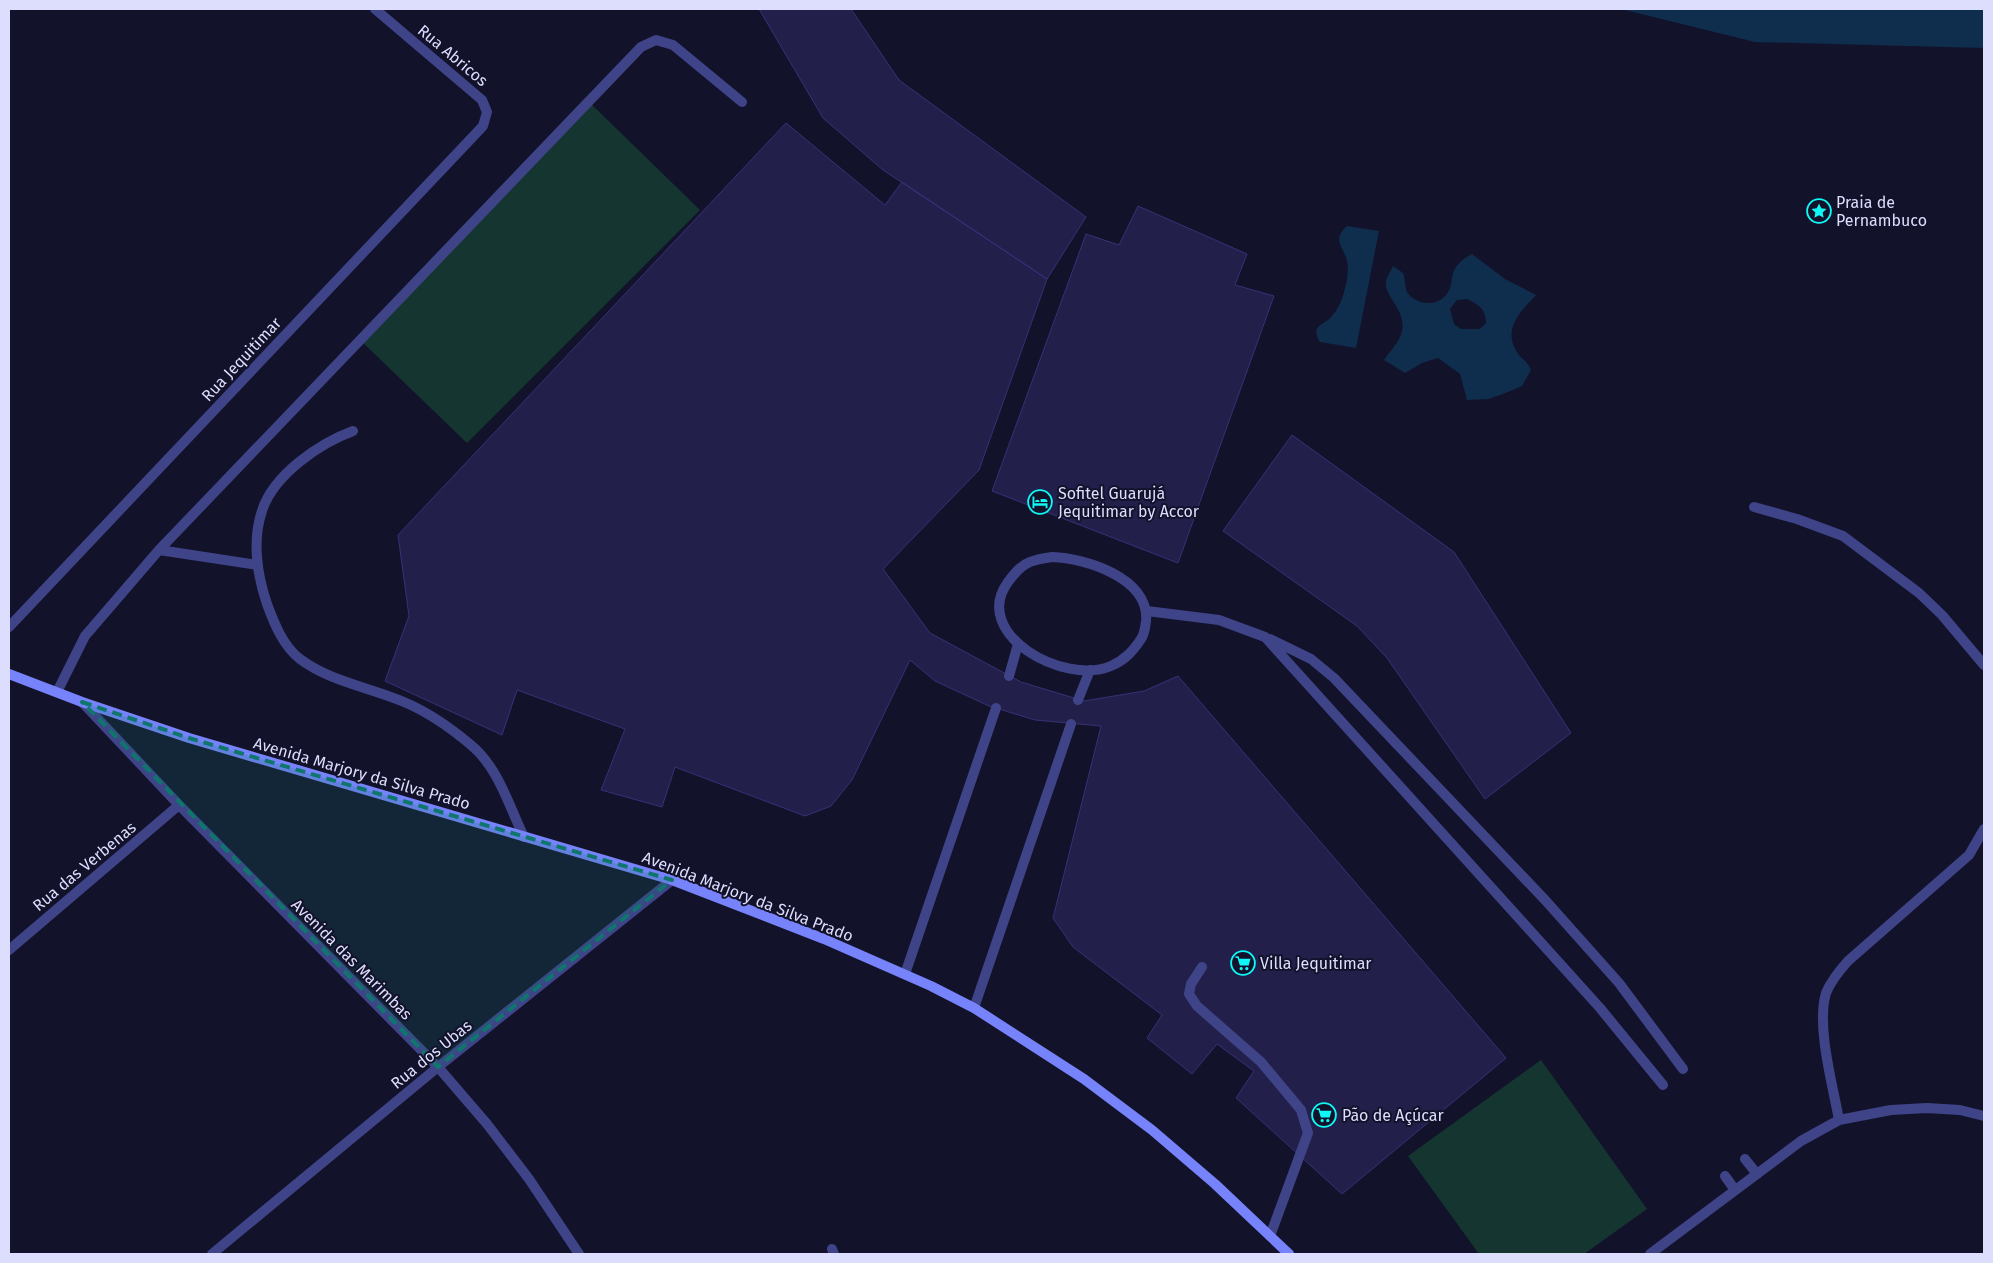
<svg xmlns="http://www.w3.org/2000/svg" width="1993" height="1263" viewBox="0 0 1993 1263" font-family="'Fira Sans',sans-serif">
<rect width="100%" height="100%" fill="#13122b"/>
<!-- green -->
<path fill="#153530" d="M 585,98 L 700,210 L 467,443 L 357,337 Z
M 1541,1060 L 1647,1209 L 1584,1254 L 1479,1254 L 1408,1156 Z"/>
<!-- water -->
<path fill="#0f2d4d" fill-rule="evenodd" d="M 1621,9 L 1984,9 L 1984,48 L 1755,42 Z
M 1347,226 L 1379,231 L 1356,348 L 1320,342 C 1309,324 1325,326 1332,316 C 1338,309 1342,301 1344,292 C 1347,282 1349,271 1347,261 C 1344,247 1331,240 1347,226 Z
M 1472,254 L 1505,279 L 1536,295 C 1521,311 1502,329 1517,352 C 1522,360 1527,360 1531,370 L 1522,386 L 1508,392 L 1489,399 L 1467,400 L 1460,374 L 1438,358 L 1422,363 L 1405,373 L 1384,360 C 1389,353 1396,345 1400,337 C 1411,312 1384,299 1386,281 C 1387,276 1391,271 1393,266 L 1403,273 C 1405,278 1405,287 1407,292 C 1415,304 1434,307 1444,297 C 1459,283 1442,270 1472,254 ZM 1467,299 C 1479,305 1486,309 1486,323 L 1480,329 L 1461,329 L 1454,324 L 1450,309 L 1457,300 Z"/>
<!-- building -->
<path fill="#231f4b" stroke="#373177" d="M 759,9 L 851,9 L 899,80 L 1086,217 L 1047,279 L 883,170 L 823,118 Z
M 786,123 L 885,205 L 902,182 L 1047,279 L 979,470 L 883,569 L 930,633 L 1021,682 L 1084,701 L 1144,691 L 1178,676 L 1506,1058 L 1342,1194 L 1236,1098 L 1254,1071 L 1217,1044 L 1192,1074 L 1147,1038 L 1162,1015 L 1073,947 L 1053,918 L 1101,726 L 1035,720 L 989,706 L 935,681 L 910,660 L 852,780 L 831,806 L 805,816 L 675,767 L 662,807 L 601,790 L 625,729 L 517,690 L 502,735 L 385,681 L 409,616 L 398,535 Z
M 1138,206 L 1247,254 L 1235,285 L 1274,296 L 1178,563 L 992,491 L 1086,234 L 1119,245 Z
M 1292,435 L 1454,552 L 1571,733 L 1485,799 L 1387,658 L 1357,626 L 1223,531 Z"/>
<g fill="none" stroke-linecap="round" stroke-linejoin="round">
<!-- lane -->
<path stroke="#3f4488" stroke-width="10" d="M 353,431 C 320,443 273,475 262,511 C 252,540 257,575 267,604 C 274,623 283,646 300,659 C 331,682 369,687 404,702 C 428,712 452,729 471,745 C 498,767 509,806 524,837
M 159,550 L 258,565
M 1052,557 C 1085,558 1150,578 1146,621 C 1145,627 1145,633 1141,639 C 1133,651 1125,660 1111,666 C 1064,686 970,634 1008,582 C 1014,574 1021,565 1030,562 C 1037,559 1045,558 1052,557 Z
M 1147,611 L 1219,620 L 1265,637 L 1600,1008 L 1663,1085
M 1270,639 L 1311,659 L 1334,678 L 1546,901 L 1619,983 L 1683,1069
M 1009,676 L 1018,644
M 57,692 L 85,636 L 159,550 L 641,47 L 656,40 L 673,45 L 742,102
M 1078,700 L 1090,670
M 1202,967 L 1191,984 L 1189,994 L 1197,1006 L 1261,1062 L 1301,1110 L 1308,1133 L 1270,1236
M 905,974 L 996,708
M 974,1008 L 1071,724
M 1745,1159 L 1757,1174
M 1725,1176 L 1735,1190"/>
<!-- street -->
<path stroke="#3f4488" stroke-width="10" d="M 1754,507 L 1797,519 L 1843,536 L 1919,593 L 1942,615 L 1984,665
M 9,627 L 483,126 L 487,112 L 482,100 L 375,9
M 82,702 L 179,805 L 438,1067 L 487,1124 L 529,1179 L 579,1254
M 9,950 L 179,805
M 1839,1120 C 1833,1086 1816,1026 1826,993 C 1831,981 1839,971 1848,961 L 1969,855 L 1984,829
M 832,1249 L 834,1254
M 212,1254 L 438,1067 L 672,880
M 1650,1254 L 1801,1141 L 1839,1120 L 1891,1110 L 1927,1108 L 1960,1110 L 1984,1116"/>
<!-- secondary -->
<path stroke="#7783fb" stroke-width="10" d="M 9,674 L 82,702 L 189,738 L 672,880 L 824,939 L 931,986 L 974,1008 L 1084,1079 L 1152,1130 L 1215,1184 L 1289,1254"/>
</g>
<!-- marked area -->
<path fill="#0f766e" fill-opacity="0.2" stroke="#0f766e" stroke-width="4" stroke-dasharray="10 6" stroke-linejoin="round" d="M 82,702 L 189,738 L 672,880 L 438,1067 Z"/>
<!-- icons -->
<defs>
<g id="sight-ring" transform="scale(1.25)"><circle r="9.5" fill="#13122b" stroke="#0ff8f5" stroke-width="1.5"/><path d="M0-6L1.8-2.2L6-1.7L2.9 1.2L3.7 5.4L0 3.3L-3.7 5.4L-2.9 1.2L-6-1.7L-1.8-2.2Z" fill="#0ff8f5"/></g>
<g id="hotel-ring" transform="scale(1.25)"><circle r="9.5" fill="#13122b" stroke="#0ff8f5" stroke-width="1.5"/><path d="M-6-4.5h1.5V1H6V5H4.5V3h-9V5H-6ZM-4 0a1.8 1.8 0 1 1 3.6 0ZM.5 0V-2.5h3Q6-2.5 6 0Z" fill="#0ff8f5"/></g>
<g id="supermarket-ring" transform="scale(1.25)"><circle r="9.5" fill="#13122b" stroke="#0ff8f5" stroke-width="1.5"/><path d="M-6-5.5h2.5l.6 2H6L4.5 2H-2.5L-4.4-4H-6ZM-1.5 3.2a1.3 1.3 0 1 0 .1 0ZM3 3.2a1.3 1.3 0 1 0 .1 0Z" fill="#0ff8f5"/></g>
</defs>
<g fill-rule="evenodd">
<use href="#sight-ring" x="1819" y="211"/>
<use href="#hotel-ring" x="1040" y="502"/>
<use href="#supermarket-ring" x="1243" y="963"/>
<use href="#supermarket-ring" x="1324" y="1115"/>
</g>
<g text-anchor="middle" stroke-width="4" stroke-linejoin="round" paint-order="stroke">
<!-- street labels -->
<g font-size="16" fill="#ddddfe" stroke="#13122b">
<text transform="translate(453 55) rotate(40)" y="6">Rua Abricos</text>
<text transform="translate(241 359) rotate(-47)" y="6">Rua Jequitimar</text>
<text transform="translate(362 773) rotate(16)" y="6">Avenida Marjory da Silva Prado</text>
<text transform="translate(84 866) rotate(-40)" y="6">Rua das Verbenas</text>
<text transform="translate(748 896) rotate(21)" y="6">Avenida Marjory da Silva Prado</text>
<text transform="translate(352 959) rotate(45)" y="6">Avenida das Marimbas</text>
<text transform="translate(431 1054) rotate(-39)" y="6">Rua dos Ubas</text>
</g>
<!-- poi labels -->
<g font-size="16" fill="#ddddfe" stroke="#13122b" text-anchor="start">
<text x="1836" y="208">Praia de<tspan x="1836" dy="18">Pernambuco</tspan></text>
<text x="1058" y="499">Sofitel Guarujá<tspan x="1058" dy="18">Jequitimar by Accor</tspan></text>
<text x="1260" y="969">Villa Jequitimar</text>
<text x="1342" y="1121">Pão de Açúcar</text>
</g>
</g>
<!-- border -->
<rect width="1993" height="1263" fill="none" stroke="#ddddfe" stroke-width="20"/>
</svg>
